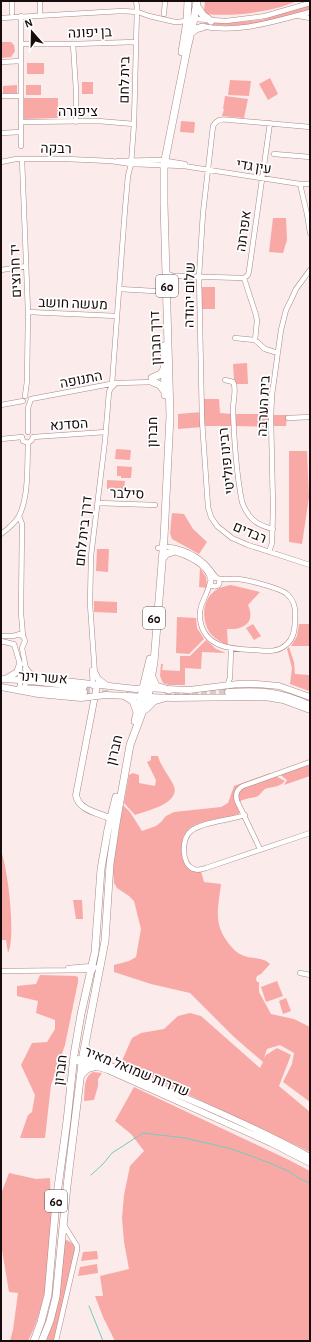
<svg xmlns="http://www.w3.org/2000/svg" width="311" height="1342" viewBox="0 0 311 1342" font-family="'Alegreya Sans',Heebo,sans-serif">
<rect width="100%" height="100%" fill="#fbebea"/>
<!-- green -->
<path fill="#f8a9a6" d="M 205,1 L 297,1 C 272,12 234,17 206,14 L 204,11 Z
M 310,5 L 310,10 C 273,22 244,29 205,24 L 206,23 L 227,23 L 261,20 Z
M 1,42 L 11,42 L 14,45 L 15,51 L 11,57 L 1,58 Z
M 27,63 L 44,63 L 44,74 L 27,74 Z
M 270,78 L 278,94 L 268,100 L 259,84 Z
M 230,80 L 251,81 L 249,96 L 228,95 Z
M 82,82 L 93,82 L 93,94 L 82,94 Z
M 17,85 L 17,94 L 3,94 L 3,86 Z
M 26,85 L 41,85 L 41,95 L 26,95 Z
M 225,96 L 248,99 L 244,118 L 222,116 L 224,109 L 223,109 Z
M 24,98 L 58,98 L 58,118 L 24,119 Z
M 181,121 L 195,122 L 194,133 L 180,132 Z
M 273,218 L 286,218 L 287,240 L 283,253 L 269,252 Z
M 202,287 L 215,287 L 215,309 L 202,309 Z
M 247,363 L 248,384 L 236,384 L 234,381 L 233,364 Z
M 203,399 L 219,399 L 220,413 L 232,414 L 232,426 L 204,426 Z
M 202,412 L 202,427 L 178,429 L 178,414 Z
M 235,414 L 270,414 L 270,427 L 235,426 Z
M 272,415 L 287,415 L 286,426 L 273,426 Z
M 116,449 L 131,450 L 130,460 L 115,459 Z
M 289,451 L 307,451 L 309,497 L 302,544 L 289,542 Z
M 117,466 L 132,467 L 131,478 L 121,478 L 121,476 L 117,476 Z
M 107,480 L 125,481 L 124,490 L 107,489 Z
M 172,513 L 184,514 L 193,529 L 207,542 L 199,554 L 172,539 L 170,533 Z
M 97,549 L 109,549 L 108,572 L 96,571 Z
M 200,568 L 206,577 L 207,588 L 199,587 Z
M 231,585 L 260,592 L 248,605 C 256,623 243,630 227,629 L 228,646 C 221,642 215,639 210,633 C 201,620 202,599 216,590 C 221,587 226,586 231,585 Z
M 94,601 L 117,602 L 117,613 L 94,612 Z
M 177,617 L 196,618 L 197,628 L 204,639 L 189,654 L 176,653 Z
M 253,624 L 261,636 L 254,640 L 246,628 Z
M 299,624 L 310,624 L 310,646 L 291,646 L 297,636 Z
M 206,640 L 216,649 L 226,653 L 202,652 L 201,669 L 185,668 L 185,685 L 169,685 L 163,683 L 160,676 L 161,664 L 163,664 L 162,670 L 180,671 L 180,656 L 190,656 Z
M 289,647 L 294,662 L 295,674 L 309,675 L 309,691 L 290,684 L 292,668 L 287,649 Z
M 151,756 L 158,756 C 161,767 168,774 173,784 C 183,803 147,811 135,815 L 124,803 L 129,775 L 133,773 L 139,775 L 139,783 L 155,786 L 156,780 L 147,762 L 151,760 Z
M 310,765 L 310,776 L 284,785 L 287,780 L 279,774 Z
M 270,773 L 285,781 C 279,788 273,786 265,789 C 262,791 261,794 258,796 C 252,799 230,798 240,813 C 221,822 182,816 182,846 C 182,851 182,857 184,861 C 188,870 192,871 201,871 L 204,882 L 221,884 C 218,908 213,924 229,944 C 234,950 237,953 244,956 C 253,959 263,957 270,964 L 261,974 L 257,976 L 256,979 L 257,982 L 259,982 L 259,992 L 271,1014 L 294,1019 L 310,1027 L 310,1102 L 283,1082 L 292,1064 L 294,1053 L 280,1045 L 267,1049 L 264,1058 L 266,1055 L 277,1048 L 291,1055 L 279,1086 L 310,1112 L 310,1152 L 121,1063 L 132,1038 L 141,1033 L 164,1029 L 178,1016 L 190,1013 L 201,1016 L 260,1068 L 263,1062 L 234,1037 L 190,993 L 151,984 L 114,972 L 114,965 L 129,961 L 136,957 L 141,929 L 134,901 L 129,896 L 117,888 L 114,883 L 113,870 L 115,853 L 123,805 L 130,812 L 142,831 L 156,826 L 161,822 L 166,816 L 174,812 L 221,807 L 228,803 L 234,786 Z
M 1,851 C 8,869 16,937 8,953 L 6,940 L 1,940 Z
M 73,900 L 82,900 L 83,919 L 76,919 Z
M 40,975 L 75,976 L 78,977 L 78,982 L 65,1045 L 51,1085 L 45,1138 L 20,1138 L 28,1115 L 32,1112 L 35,1095 L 21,1065 L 32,1043 L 47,1042 L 55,1029 L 55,1020 L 36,1013 L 38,1001 L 17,996 L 17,986 L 36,984 Z
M 277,981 L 283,996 L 266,1002 L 261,987 Z
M 286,998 L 291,1011 L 283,1014 L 279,1001 Z
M 93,1072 L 102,1073 L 98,1079 L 98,1086 L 94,1100 L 84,1101 C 85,1091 83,1077 93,1072 Z
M 134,1087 L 287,1159 L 310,1171 L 310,1341 L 115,1341 L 103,1317 L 95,1296 L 103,1296 L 100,1276 L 129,1269 L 124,1242 L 122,1218 L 124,1195 L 130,1166 L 144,1151 L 131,1134 L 115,1121 Z
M 9,1173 L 36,1179 L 50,1178 C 52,1232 53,1292 28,1341 L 10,1341 L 13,1330 L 18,1293 L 9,1292 L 1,1244 L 1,1194 Z
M 67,1240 L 73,1244 L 76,1249 L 54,1341 L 45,1341 L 65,1241 Z
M 97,1251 L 98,1259 L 81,1261 L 83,1252 Z
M 97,1264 L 98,1273 L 78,1276 L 80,1267 Z"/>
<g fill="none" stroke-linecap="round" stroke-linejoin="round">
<!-- stream -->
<path stroke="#71cebc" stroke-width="1" d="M 91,1175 L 103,1164 L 112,1153 L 143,1133 L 185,1138 L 232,1149 L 270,1163 L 290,1172 L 298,1178 L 310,1183
M 89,1306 L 103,1341"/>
<!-- major-tunnel -->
<path stroke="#d9c9c9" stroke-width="6" stroke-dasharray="6 3" stroke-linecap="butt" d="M 84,687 L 99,688
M 84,692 L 108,693
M 165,695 L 228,692"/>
<!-- minor casing -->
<g stroke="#ac8887" stroke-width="5.5">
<path id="minor" d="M 12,1 L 12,13
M 164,14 L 165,1
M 40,15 L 40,1
M 21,16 L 21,146
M 299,16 L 310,18
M 1,18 L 122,11 L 138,12 L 149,16 L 175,22 L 179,22 L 194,19 L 226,21 L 265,16 L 310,3
M 201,26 C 238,34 275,21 310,12
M 21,44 L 73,44 L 135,42
M 73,44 L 76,90 L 76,122
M 1,62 L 21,61
M 1,96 L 21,96
M 21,122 L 98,121 L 134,124
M 310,127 L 231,120 C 223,119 218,118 213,126 L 203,213 L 199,276 L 202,420 L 208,507 L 211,517 L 217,526 L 232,538 L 248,545 L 310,565
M 1,133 L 21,132
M 274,154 L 310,157
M 22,159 L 28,312 L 27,381 L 25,396
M 118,161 L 160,160 L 185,164
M 1,162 L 16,159 L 66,159 L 111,161 L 131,164 L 184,166 L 300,184 L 310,184
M 300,184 L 307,214 L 310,233
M 1,270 L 26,266
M 166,273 L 173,276 L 244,278
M 244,278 L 248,275 L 249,271 L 270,123
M 244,278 L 256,315 L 257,321 L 255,340
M 119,289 L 154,291
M 28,312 L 117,316
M 235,338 L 255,340 L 265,349 L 278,353
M 225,380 L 233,382 C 237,388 233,401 233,409 C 234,440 236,471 242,502 C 248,518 256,525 273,529
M 112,384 L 125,209 L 128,176 L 131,164 L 134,124 L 137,7 L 136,1
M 31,399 L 116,383 L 156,382
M 1,405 L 23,401
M 288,418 L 310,417
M 28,432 L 28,408 L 31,399
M 22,437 L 23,441 L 28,443 L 32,440 L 33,437
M 33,437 L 106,432
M 1,439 L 22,437
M 98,503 L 155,505
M 19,516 L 22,524 L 21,613 L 23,636
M 1,534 C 8,529 15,523 19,516 C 29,496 27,465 28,443
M 158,548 C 173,544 194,553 204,563 C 209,567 212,573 216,577
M 171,551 C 186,555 208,564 211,581
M 269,552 L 272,543 L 273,507 L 271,418 L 272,395 L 281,330 L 286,310 L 291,300 L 296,289 L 310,270
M210.5 582a4.5 4.5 0 1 1 9 0a4.5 4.5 0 1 1-9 0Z
M 210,582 C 208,595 198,605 200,619 C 204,649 233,649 255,650 C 266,651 278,653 287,644 C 294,638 295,629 295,619 C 296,610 295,601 287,594 C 280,588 248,580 238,579 C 231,578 224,581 217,578
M 1,636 L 13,636 L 20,634 L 24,638 L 25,641 L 22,648 L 26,669 L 25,690
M 1,641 L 13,644
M 14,644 L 20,664 L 20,690
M 92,670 L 93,686
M 95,675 L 90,604 L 91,556 L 105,441 L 109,392 L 111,388 L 116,383
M 227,686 L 230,678 L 231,649
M 245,815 C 231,820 201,822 191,831 C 181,838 181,865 194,869 C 197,871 202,869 206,868 L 310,833
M 260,849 L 237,801 C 235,794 237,789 243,786 L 310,762
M 68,968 L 92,966 L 100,969
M 1,971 L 93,970
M 300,973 L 310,975
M 56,1341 L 77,1250 L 77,1246 L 64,1225"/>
</g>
<!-- major casing -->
<g stroke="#ac8887" stroke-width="7">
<path id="major" d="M 26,669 L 30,674 L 37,677
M 95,673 L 98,679 L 106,685
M 7,678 L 17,672 L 20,664
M 1,679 L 21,680 L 84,687
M 21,680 L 26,678 L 38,678 L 136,689 L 143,688 L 189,690 L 238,684 L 257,684 L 279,686 L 310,697
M 97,685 L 76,795 C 78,809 95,812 107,817 L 110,819
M 1,687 L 38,694 L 81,698 L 106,695 L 172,698 L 265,697 L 283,700 L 310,710
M 20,688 L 84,692
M 228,692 C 262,690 278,691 310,705
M 79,1059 C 100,1058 121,1071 140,1079 C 197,1102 255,1127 310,1157
M 74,1060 L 108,1070 L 271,1143 L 310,1163"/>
</g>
<!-- highway casing -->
<g stroke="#ac8887" stroke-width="8">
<path id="highway" d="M 196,5 L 203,15 L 211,21
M 191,33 L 196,29 L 203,27
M 182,52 L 187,21 L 188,1
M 164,346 L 165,395
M 152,378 L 161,374 L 164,369
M 153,382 L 160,385 L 165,392
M 162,559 L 166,554 L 172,552
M 152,677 L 156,686 L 169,690
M 125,696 L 133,701 L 137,712
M 146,709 L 154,701 L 164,698
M 135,721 L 150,659
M 85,1045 L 89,1054 L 101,1063
M 82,1074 L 87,1069 L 97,1066
M 34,1341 L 41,1322 L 48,1295 L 56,1202 L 67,1121 L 74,1055 L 81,1014 L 95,952 L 101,869 L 108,829 L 116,797
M 42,1341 L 50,1321 L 56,1297 L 67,1186 L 83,1055 L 105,941 L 110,864 L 116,824 L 130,745 L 148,697 L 154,662 L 164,538 L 170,416 L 164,204 L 164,165 L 187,49 L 194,19 L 197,1"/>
</g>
<!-- minor -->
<use href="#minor" stroke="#fff" stroke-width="4.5"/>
<!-- major -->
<use href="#major" stroke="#fff" stroke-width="6"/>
<!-- highway -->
<use href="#highway" stroke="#fff" stroke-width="7"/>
</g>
<g text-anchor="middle" stroke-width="3.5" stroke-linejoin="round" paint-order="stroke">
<!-- shield labels -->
<g fill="#fff" stroke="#5d5454" stroke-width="1">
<rect x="156" y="275" width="22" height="22" rx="3"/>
<rect x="143" y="607" width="22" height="22" rx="3"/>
<rect x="45" y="1190" width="22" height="22" rx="3"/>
</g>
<g font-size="13" font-weight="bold" fill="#170b0b">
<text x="167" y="291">60</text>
<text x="154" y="623">60</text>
<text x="56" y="1206">60</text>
</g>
<!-- street labels -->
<g font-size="14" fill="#170b0b" stroke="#fff">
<text transform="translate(90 32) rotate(-2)" y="5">בן יפונה</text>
<text transform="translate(124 80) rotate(-89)" y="5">בית לחם</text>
<text x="78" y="116">ציפורה</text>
<text transform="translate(56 148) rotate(1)" y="5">רבקה</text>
<text transform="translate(254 166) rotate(9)" y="5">עין גדי</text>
<text transform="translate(243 231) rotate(-82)" y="5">אפרתה</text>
<text transform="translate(15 271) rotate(-92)" y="5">יד חרוצים</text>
<text transform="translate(189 295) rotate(-89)" y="5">שלום יהודה</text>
<text transform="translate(73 303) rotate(2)" y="5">מעשה חושב</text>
<text transform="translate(155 338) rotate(-92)" y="5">דרך חברון</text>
<text transform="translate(81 379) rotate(-11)" y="5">התנופה</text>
<text transform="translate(263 406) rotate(-87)" y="5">בית הערבה</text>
<text transform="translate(69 424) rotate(-4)" y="5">הסדנא</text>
<text transform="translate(152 432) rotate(-89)" y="5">חברון</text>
<text transform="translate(226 461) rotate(-96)" y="5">רבינו פוליטי</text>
<text transform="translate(127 493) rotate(2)" y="5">סילבר</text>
<text transform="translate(83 531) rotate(-84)" y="5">דרך בית לחם</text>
<text transform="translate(250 532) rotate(23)" y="5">רבדים</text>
<text transform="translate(43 677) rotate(4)" y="5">אשר וינר</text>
<text transform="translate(114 750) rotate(-76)" y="5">חברון</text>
<text transform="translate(60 1070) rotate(-83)" y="5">חברון</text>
<text transform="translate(137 1071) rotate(22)" y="5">שדרות שמואל מאיר</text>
</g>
</g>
<!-- border -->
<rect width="311" height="1342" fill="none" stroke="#170b0b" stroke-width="4"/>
<!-- north arrow -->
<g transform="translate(32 32) rotate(340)" stroke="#ffffff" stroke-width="3" paint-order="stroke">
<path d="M0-3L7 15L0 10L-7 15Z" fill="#170b0b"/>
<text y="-6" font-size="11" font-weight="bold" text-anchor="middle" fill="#170b0b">N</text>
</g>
</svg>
